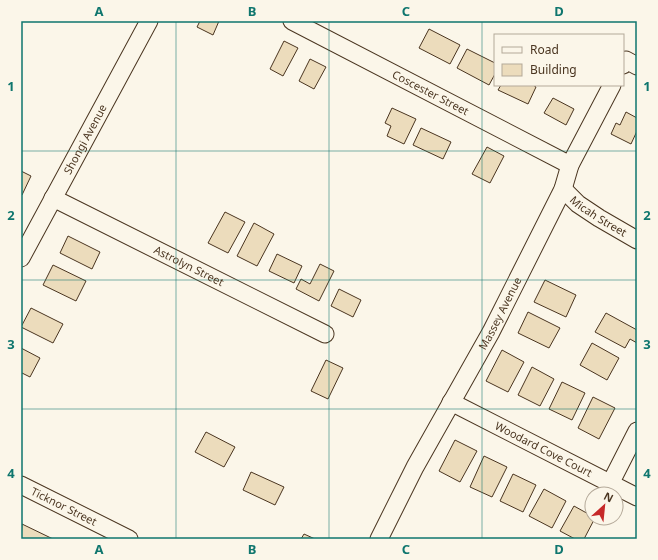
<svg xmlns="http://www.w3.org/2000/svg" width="658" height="560" viewBox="0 0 658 560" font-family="'Noto Sans',sans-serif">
<rect width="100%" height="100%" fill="#fbf6e9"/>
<!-- building -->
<path fill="#ecdcbc" stroke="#4a3520" d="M 200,21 L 219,21 L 213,35 L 197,27 Z
M 429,29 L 460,45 L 450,64 L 419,48 Z
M 284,41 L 298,48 L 283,76 L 270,69 Z
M 467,49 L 495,63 L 495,74 L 489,85 L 457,68 Z
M 310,59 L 326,67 L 314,89 L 299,81 Z
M 501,85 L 533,85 L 536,87 L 528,104 L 498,90 Z
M 553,98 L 574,109 L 566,125 L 544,113 Z
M 392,108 L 416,119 L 404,144 L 387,136 L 391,126 L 385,123 Z
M 626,112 L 637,118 L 637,131 L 631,144 L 611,134 L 616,123 L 620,125 Z
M 421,128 L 451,142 L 443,159 L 413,145 Z
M 487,147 L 504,156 L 490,183 L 472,174 Z
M 21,171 L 31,176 L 22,195 L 21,195 Z
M 225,212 L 245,222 L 228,253 L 208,243 Z
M 254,223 L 274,234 L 257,266 L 237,256 Z
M 68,236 L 100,252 L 92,269 L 60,253 Z
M 277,254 L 302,266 L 294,283 L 269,271 Z
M 320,264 L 334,271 L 319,301 L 296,289 L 301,279 L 310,284 Z
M 53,265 L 86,281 L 76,301 L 43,285 Z
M 545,280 L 576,295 L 566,317 L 534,302 Z
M 339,289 L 361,300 L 353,317 L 331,306 Z
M 31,308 L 63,324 L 53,343 L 21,327 Z
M 528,312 L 560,328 L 549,348 L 518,333 Z
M 606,313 L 637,330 L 637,343 L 630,339 L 625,348 L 595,332 Z
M 592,343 L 619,358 L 607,380 L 580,365 Z
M 21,348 L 40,358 L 30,377 L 22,373 L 21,375 Z
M 502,350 L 524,362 L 508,392 L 486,381 Z
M 326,360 L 343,368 L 328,399 L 311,391 Z
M 532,367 L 554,379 L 540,406 L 518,395 Z
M 562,382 L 585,393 L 572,420 L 549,409 Z
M 593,397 L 615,408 L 599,439 L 578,428 Z
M 206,432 L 235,447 L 224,467 L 195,452 Z
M 455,440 L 477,451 L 460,482 L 439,471 Z
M 484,456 L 507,467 L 492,497 L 470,487 Z
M 251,472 L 284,487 L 275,505 L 243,490 Z
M 513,474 L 536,485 L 523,512 L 500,501 Z
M 544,489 L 566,501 L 552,528 L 529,516 Z
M 574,506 L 592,516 L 592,518 L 595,518 L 584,539 L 575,539 L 560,531 Z
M 22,524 L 53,539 L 21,539 Z
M 304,534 L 315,539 L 301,539 Z"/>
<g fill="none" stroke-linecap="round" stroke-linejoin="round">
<!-- minor casing -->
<g stroke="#4a3520" stroke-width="19">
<g id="minor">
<path id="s1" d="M 292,21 L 570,165"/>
<path d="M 623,65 L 626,60 L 637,66"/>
<path id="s2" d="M 563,189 L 578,204 L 599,218 L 637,240"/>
<path id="s3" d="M 53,198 L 325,334"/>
<path id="s4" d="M 21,258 L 149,21"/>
<path id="s5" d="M 451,402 L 637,497"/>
<path d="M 610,484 L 637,431"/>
<path id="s6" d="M 21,485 L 129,539"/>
<path id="s7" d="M 379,539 L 415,467 L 491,332 L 563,189 L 570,165 L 612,85"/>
</g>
</g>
<!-- minor -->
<use href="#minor" stroke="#fbf6e9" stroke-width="17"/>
</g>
<!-- grid -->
<path fill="none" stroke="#0f766e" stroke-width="1" stroke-opacity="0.55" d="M 176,21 L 176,539M 329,21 L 329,539M 482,21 L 482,539M 21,151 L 637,151M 21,280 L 637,280M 21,409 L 637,409"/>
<g text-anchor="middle" stroke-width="3" stroke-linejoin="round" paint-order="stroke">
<!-- street labels -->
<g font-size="11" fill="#4a3520" stroke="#fbf6e9">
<text dy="4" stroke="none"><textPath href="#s1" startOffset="156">Coscester Street</textPath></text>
<text dy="4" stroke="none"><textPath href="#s4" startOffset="135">Shongi Avenue</textPath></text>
<text dy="4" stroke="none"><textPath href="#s2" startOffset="45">Micah Street</textPath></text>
<text dy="4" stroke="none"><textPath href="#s3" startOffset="152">Astrolyn Street</textPath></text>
<text dy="4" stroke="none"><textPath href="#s7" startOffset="256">Massey Avenue</textPath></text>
<text dy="4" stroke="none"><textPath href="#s5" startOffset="104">Woodard Cove Court</textPath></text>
<text dy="4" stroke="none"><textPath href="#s6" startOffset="48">Ticknor Street</textPath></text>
</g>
</g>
<!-- border -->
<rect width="658" height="560" fill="none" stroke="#fbf6e9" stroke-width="44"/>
<!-- legend -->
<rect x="494" y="34" width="130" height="52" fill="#fbf6e9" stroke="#b4a999"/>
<rect x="502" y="47" width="20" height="6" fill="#fbf6e9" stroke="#b4a999"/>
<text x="530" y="54" font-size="12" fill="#4a3520">Road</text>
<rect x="502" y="64" width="20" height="12" fill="#ecdcbc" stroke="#b4a999"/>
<text x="530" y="74" font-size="12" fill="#4a3520">Building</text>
<!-- north arrow -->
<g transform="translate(604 506) rotate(27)"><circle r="19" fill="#fbf6e9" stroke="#b4a999"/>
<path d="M0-3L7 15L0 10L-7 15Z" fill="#c62828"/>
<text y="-6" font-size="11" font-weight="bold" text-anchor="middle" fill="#4a3520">N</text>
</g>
<rect x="22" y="22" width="614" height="516" fill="none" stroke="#0f766e" stroke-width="1.5"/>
<g font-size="13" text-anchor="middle" font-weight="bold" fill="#0f766e">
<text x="99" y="16">A</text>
<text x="252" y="16">B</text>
<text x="406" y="16">C</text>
<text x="559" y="16">D</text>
<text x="11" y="91">1</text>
<text x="647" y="91">1</text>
<text x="11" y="220">2</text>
<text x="647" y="220">2</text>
<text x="11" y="349">3</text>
<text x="647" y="349">3</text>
<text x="11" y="478">4</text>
<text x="647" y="478">4</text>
<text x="99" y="554">A</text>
<text x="252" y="554">B</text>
<text x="406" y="554">C</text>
<text x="559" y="554">D</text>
</g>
</svg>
